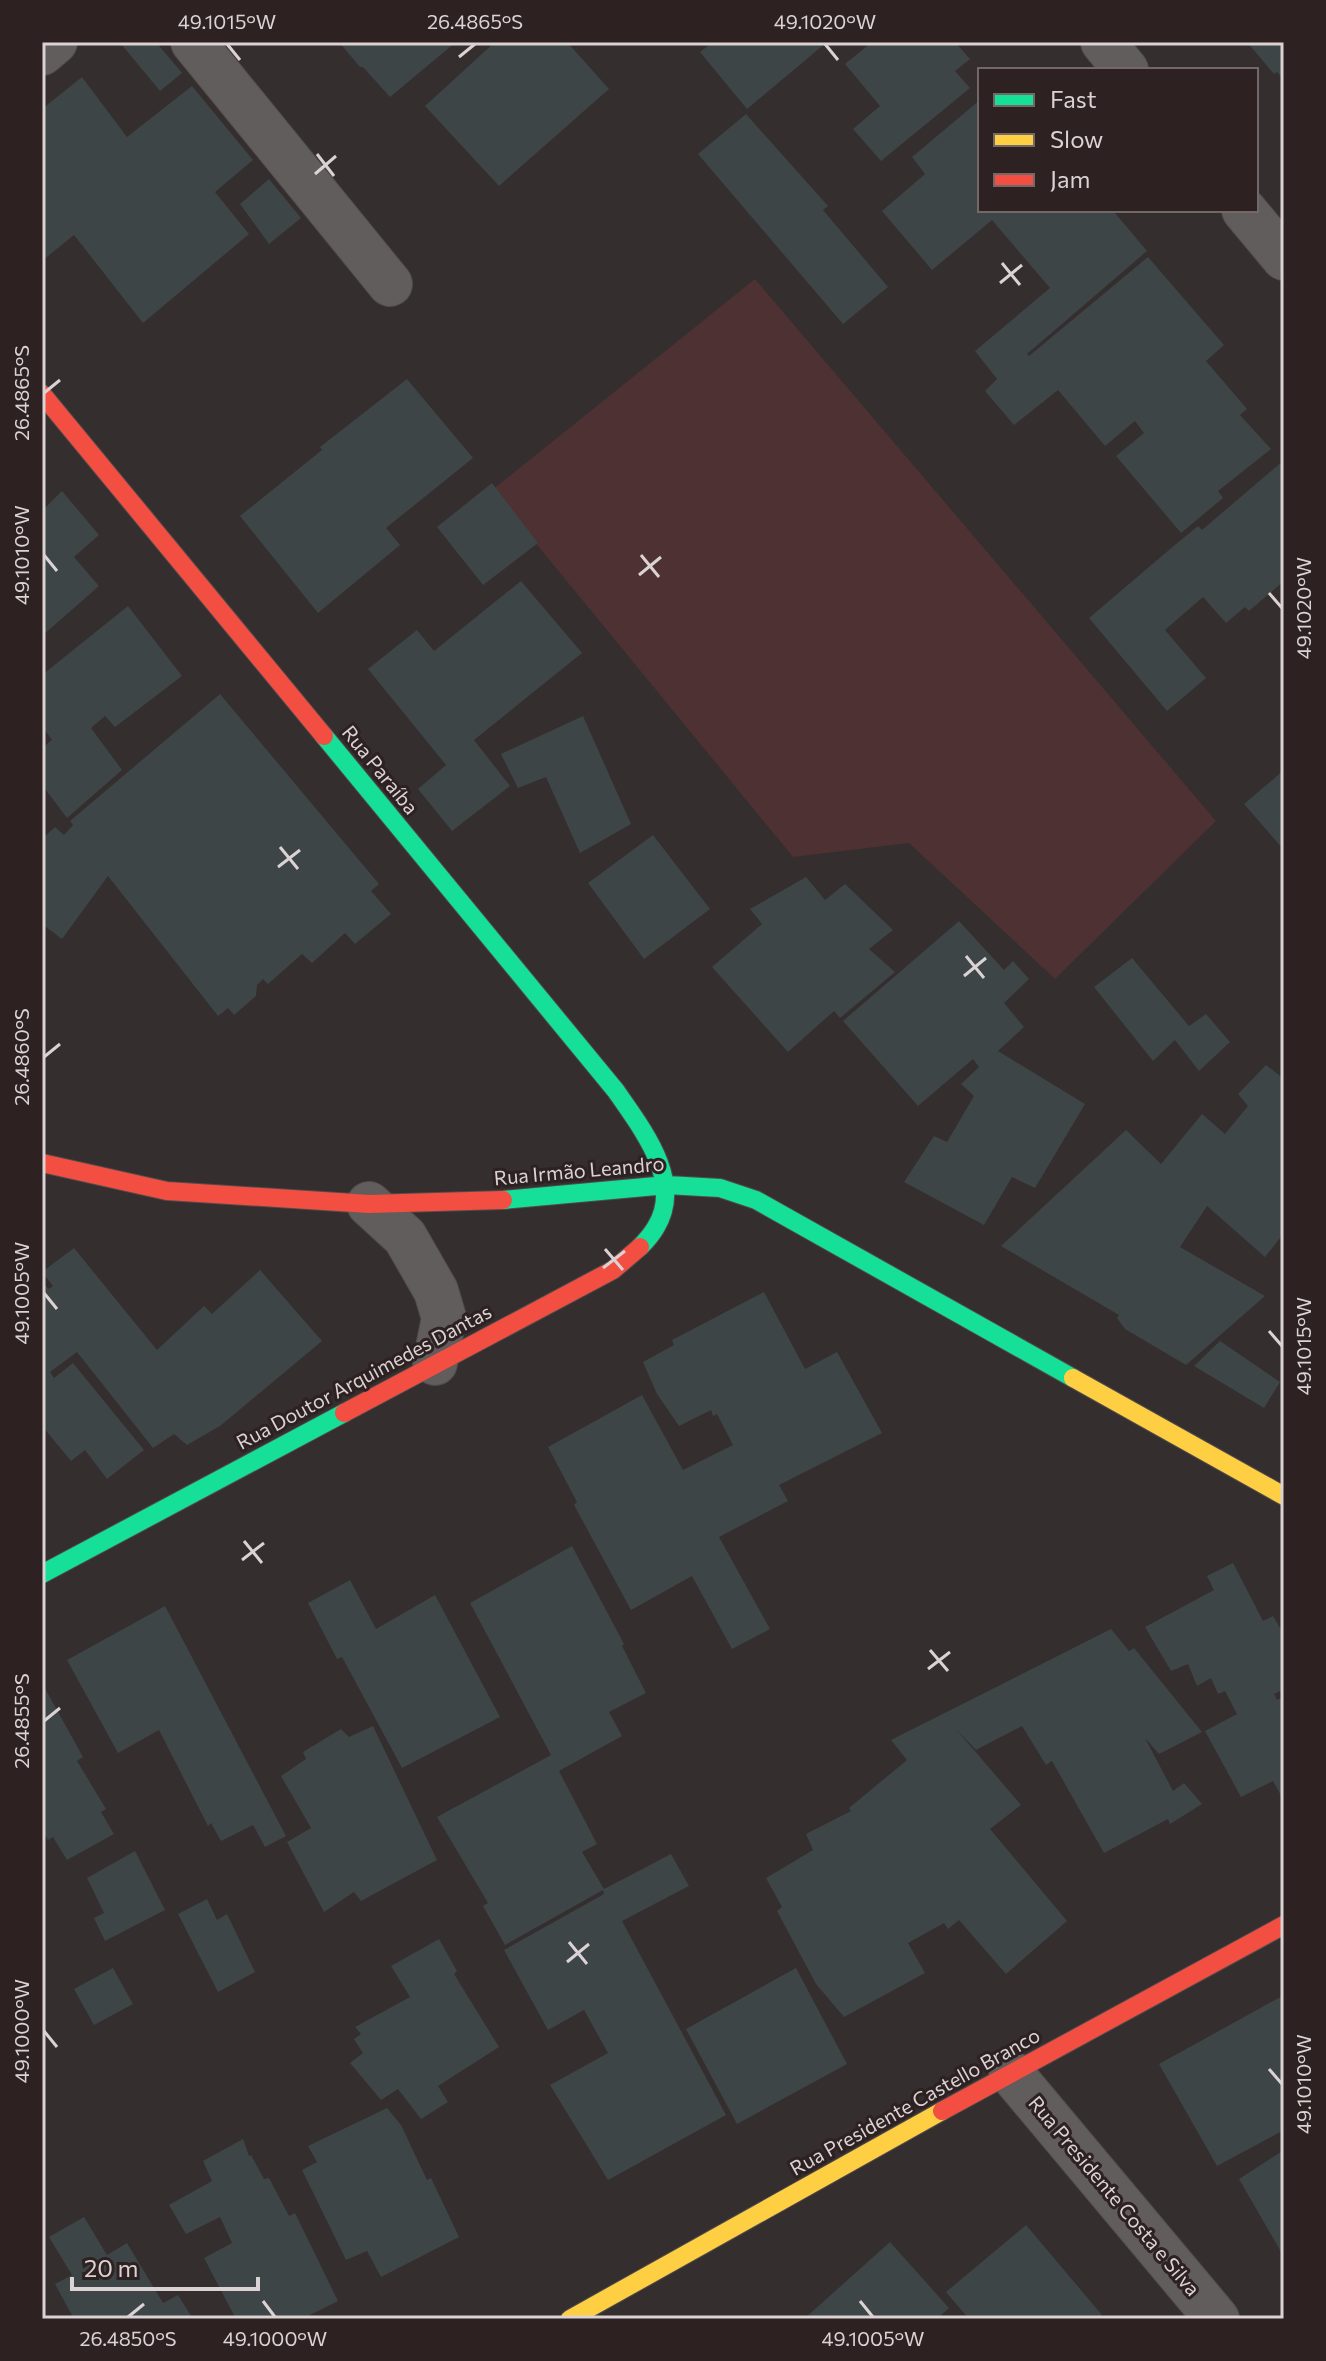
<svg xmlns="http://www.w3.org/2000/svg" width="1326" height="2361" viewBox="0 0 1326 2361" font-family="Commissioner,sans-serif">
<rect width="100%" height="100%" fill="#342e2e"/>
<!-- green -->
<path fill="#4d3133" d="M 755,279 L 1216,821 L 1055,979 L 909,843 L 793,857 L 492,490 Z"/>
<!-- building -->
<path fill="#3e4547" d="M 125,42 L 156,42 L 182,73 L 160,91 L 122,45 Z
M 339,42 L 456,42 L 390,97 L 363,67 L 360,67 Z
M 495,42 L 567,42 L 609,89 L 499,186 L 425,106 Z
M 713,42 L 827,42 L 747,109 L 700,52 Z
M 872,42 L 955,42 L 970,59 L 955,71 L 970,88 L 881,161 L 853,129 L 880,106 L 845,64 Z
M 1247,42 L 1284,42 L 1284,80 L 1277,72 L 1274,74 Z
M 82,77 L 127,137 L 192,86 L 253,160 L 215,192 L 249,234 L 143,323 L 74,235 L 42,261 L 42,109 Z
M 980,100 L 980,210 L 1119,210 L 1115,213 L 1147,251 L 1027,354 L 1029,356 L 1148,257 L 1224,345 L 1206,361 L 1247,409 L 1240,415 L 1271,449 L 1218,491 L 1223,498 L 1181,533 L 1116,456 L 1144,433 L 1135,421 L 1105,446 L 1058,390 L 1014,425 L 985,391 L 997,379 L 975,351 L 1050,288 L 992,220 L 932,270 L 882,211 L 925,174 L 912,157 Z
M 746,114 L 828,206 L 823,210 L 888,287 L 843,324 L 698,154 Z
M 269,179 L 301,218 L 269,244 L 240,204 Z
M 407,379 L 473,458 L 386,528 L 400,545 L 318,613 L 240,516 L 322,450 L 320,447 Z
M 1284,460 L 1284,581 L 1249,611 L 1245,607 L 1226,623 L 1203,597 L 1165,630 L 1206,678 L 1167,711 L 1089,618 L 1176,544 L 1198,526 L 1202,530 Z
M 492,483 L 538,543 L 483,585 L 437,527 Z
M 62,491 L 99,535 L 74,557 L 99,586 L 42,636 L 42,511 Z
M 521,581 L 582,653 L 474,740 L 510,786 L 452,831 L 418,789 L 446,765 L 368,669 L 417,630 L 434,651 Z
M 128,606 L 182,676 L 115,727 L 105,716 L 91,728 L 122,770 L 67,818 L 42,785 L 42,748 L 52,740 L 42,726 L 42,675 Z
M 220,694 L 379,884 L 371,891 L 391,914 L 355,944 L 345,933 L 312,963 L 302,954 L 268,984 L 263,979 L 257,985 L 256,996 L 234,1015 L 228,1008 L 218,1016 L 108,876 L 62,939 L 42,924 L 42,839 L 55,827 L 64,835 L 73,825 L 70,821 Z
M 583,716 L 631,824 L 580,853 L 546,777 L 518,788 L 501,754 Z
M 1284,770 L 1284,850 L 1244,804 Z
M 653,835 L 710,909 L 644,959 L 588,883 Z
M 806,877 L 825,900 L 845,884 L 893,930 L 869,949 L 895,972 L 840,1018 L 834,1011 L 788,1052 L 712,967 L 762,924 L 750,909 Z
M 959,921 L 1004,970 L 1013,961 L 1029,979 L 1004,1003 L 1024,1027 L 998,1051 L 1085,1104 L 1035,1188 L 1012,1177 L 984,1225 L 904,1182 L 934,1136 L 947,1142 L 974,1096 L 961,1084 L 979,1067 L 973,1059 L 918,1106 L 843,1021 Z
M 1132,958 L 1189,1026 L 1206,1014 L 1230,1042 L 1199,1071 L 1175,1040 L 1153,1061 L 1094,987 Z
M 1266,1065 L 1284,1079 L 1284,1233 L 1265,1257 L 1207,1206 L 1180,1247 L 1265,1296 L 1186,1365 L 1125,1329 L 1117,1318 L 1119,1315 L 1001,1246 L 1126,1130 L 1161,1164 L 1202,1114 L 1225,1134 L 1248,1106 L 1238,1094 Z
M 74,1248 L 157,1350 L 204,1306 L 212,1314 L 260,1270 L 322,1341 L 220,1426 L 187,1445 L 174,1434 L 153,1448 L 77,1352 L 50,1372 L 54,1378 L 73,1363 L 144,1450 L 107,1479 L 85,1450 L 71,1461 L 42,1426 L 42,1282 L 49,1289 L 53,1286 L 42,1272 Z
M 764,1292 L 805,1369 L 837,1352 L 882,1433 L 779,1485 L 788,1501 L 719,1537 L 770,1629 L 732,1649 L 692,1576 L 631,1610 L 574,1505 L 577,1502 L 548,1447 L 642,1395 L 683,1470 L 733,1445 L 717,1414 L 713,1416 L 711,1410 L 679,1426 L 657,1394 L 643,1362 L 674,1345 L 672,1340 Z
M 1220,1341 L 1280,1382 L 1264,1408 L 1194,1366 Z
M 572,1546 L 624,1644 L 622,1646 L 646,1693 L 609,1712 L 622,1736 L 559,1771 L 597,1844 L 582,1852 L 604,1889 L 671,1854 L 689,1886 L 622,1921 L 726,2115 L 608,2180 L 550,2085 L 608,2053 L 584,2010 L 548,2030 L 504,1950 L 604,1894 L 603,1890 L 505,1945 L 483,1906 L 488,1903 L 437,1817 L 551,1755 L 470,1603 Z
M 1233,1563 L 1263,1621 L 1273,1616 L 1284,1635 L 1284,1689 L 1274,1694 L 1277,1700 L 1284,1696 L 1284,1801 L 1273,1781 L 1241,1797 L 1205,1731 L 1237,1714 L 1225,1691 L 1218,1694 L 1211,1678 L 1197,1686 L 1188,1664 L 1171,1671 L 1145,1627 L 1214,1590 L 1207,1576 Z
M 350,1580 L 376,1629 L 435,1595 L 500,1717 L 402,1768 L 342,1657 L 337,1659 L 308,1603 Z
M 165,1606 L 286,1836 L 265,1847 L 253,1825 L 221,1841 L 211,1823 L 208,1826 L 159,1730 L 118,1753 L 67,1660 Z
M 1111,1629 L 1129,1651 L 1134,1648 L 1202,1732 L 1159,1754 L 1145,1738 L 1173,1791 L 1184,1783 L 1202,1804 L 1170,1824 L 1168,1819 L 1104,1853 L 1052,1761 L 1046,1765 L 1022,1726 L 976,1750 L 956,1729 L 1021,1805 L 990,1829 L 1067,1921 L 1006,1974 L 959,1920 L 948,1929 L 944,1923 L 908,1943 L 925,1973 L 844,2017 L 816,1984 L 777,1911 L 782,1907 L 766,1878 L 813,1850 L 806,1834 L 851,1811 L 849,1808 L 907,1760 L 891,1740 Z
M 42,1683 L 83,1757 L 77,1761 L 106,1809 L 101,1812 L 114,1834 L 67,1860 L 53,1837 L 48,1840 L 42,1830 Z
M 373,1726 L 437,1860 L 361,1901 L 354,1892 L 324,1912 L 287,1842 L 311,1828 L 281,1776 L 306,1759 L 303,1752 L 341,1729 L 349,1737 Z
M 135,1851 L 165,1910 L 105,1941 L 94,1918 L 104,1913 L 87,1878 Z
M 207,1899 L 217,1920 L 227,1914 L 255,1972 L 218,1992 L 178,1914 Z
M 439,1939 L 457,1971 L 454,1974 L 499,2047 L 438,2086 L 448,2102 L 421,2119 L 398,2089 L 381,2100 L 350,2063 L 363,2053 L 354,2039 L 361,2034 L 355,2027 L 410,1997 L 391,1966 Z
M 113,1968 L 133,2004 L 94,2025 L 74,1989 Z
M 796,1968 L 847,2064 L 737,2124 L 686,2029 Z
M 1284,1995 L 1284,2130 L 1217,2166 L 1159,2064 Z
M 387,2108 L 401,2125 L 427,2180 L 431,2178 L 459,2237 L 381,2277 L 367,2251 L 346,2260 L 302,2170 L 317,2162 L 308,2146 Z
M 243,2139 L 249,2156 L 251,2155 L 264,2179 L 269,2178 L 289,2216 L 295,2213 L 338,2301 L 302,2319 L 236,2319 L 204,2258 L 232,2243 L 220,2217 L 186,2234 L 169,2205 L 212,2181 L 203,2161 Z
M 1284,2150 L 1284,2257 L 1239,2179 Z
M 84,2217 L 107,2255 L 127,2243 L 163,2303 L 178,2295 L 193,2319 L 74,2319 L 55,2284 L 72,2275 L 49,2237 Z
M 1026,2225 L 1102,2315 L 1096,2319 L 969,2319 L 946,2292 Z
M 890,2242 L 949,2308 L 937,2319 L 804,2319 Z"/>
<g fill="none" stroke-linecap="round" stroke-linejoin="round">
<!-- street casing -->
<g stroke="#514b4c" stroke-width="46">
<path id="street" d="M 193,42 L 390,284
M 1103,42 L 1126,70
M 42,53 L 55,42
M 1244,210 L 1284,258
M 369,1204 L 405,1237 L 436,1291 L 444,1318 L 435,1363
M 1011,2073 L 1217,2319"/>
</g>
<!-- fast casing -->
<g stroke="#514b4c" stroke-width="20">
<path id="fast" d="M 324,736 L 616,1091 C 642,1129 684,1181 656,1227 C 652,1234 646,1241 640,1247
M 503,1200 L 667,1185 L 720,1188 L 756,1200 L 1073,1378
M 42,1574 L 344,1413"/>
</g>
<!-- slow casing -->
<g stroke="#514b4c" stroke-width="20">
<path id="slow" d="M 1073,1378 L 1284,1496
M 570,2319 L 942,2111"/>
</g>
<!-- jam casing -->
<g stroke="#514b4c" stroke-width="20">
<path id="jam" d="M 42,394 L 324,736
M 42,1163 L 167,1191 L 369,1204 L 503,1200
M 344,1413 L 613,1270 L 640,1247
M 942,2111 L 1284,1925"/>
</g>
<!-- street -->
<use href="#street" stroke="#615d5d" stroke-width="44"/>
<!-- fast -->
<use href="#fast" stroke="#16e098" stroke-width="18"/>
<!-- slow -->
<use href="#slow" stroke="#ffcf43" stroke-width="18"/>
<!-- jam -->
<use href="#jam" stroke="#f24e42" stroke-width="18"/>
</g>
<!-- ticks -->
<path fill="none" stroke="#dbd2d3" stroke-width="3" d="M 227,44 L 240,60M 825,44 L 838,60M 459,57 L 475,44M 317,154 L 334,176M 315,174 L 336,156M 1002,263 L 1020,285M 1000,283 L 1022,265M 44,393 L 60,380M 44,555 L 57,571M 641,555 L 659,577M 639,575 L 661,557M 1269,593 L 1282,608M 280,847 L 298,869M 278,867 L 300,850M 966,956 L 984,978M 964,976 L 986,958M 44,1057 L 60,1044M 605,1249 L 623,1270M 603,1268 L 625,1251M 44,1293 L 57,1309M 1269,1331 L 1282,1346M 244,1541 L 262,1563M 242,1560 L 264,1543M 930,1650 L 948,1671M 928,1669 L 950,1652M 44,1721 L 60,1708M 569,1942 L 587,1964M 567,1962 L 589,1944M 44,2031 L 57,2047M 1269,2069 L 1282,2084M 263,2301 L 275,2317M 860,2301 L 873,2317M 128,2317 L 144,2304"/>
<g text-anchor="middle" stroke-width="6" stroke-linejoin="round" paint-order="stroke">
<!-- street labels -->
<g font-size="20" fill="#dbd2d3" stroke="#2d2121">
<text transform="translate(380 770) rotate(51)" y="7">Rua Paraíba</text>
<text transform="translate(579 1171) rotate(-5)" y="7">Rua Irmão Leandro</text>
<text transform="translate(364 1377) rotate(-28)" y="7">Rua Doutor Arquimedes Dantas</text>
<text transform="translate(915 2102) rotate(-29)" y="7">Rua Presidente Castello Branco</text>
<text transform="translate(1114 2196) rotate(50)" y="7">Rua Presidente Costa e Silva</text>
</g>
</g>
<!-- border -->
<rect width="1326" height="2361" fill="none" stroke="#2d2121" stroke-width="88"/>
<!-- legend -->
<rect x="978" y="68" width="280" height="144" fill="#2d2121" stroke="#736868" stroke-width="2"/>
<rect x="994" y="94" width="40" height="12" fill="#16e098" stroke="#736868" stroke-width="2"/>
<text x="1050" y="108" font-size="24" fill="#dbd2d3">Fast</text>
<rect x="994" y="134" width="40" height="12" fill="#ffcf43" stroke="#736868" stroke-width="2"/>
<text x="1050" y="148" font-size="24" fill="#dbd2d3">Slow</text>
<rect x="994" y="174" width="40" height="12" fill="#f24e42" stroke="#736868" stroke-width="2"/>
<text x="1050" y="188" font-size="24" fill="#dbd2d3">Jam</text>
<!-- scale -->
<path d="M72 2277v12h186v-12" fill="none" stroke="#dbd2d3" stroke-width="4"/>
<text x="84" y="2277" font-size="24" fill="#dbd2d3" stroke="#2d2121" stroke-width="6" paint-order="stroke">20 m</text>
<rect x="44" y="44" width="1238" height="2273" fill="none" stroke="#dbd2d3" stroke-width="3"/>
<g font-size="20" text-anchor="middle" fill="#dbd2d3">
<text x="227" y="29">49.1015°W</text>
<text x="475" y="29">26.4865°S</text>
<text x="825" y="29">49.1020°W</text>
<text transform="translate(22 393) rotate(-90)" y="7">26.4865°S</text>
<text transform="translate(22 555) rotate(-90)" y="7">49.1010°W</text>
<text transform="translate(1304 608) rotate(-90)" y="7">49.1020°W</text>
<text transform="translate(22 1057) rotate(-90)" y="7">26.4860°S</text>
<text transform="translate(22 1293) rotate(-90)" y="7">49.1005°W</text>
<text transform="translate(1304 1346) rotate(-90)" y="7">49.1015°W</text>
<text transform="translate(22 1721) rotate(-90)" y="7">26.4855°S</text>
<text transform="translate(22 2031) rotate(-90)" y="7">49.1000°W</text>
<text transform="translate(1304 2084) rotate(-90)" y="7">49.1010°W</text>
<text x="128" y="2346">26.4850°S</text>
<text x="275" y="2346">49.1000°W</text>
<text x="873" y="2346">49.1005°W</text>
</g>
</svg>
